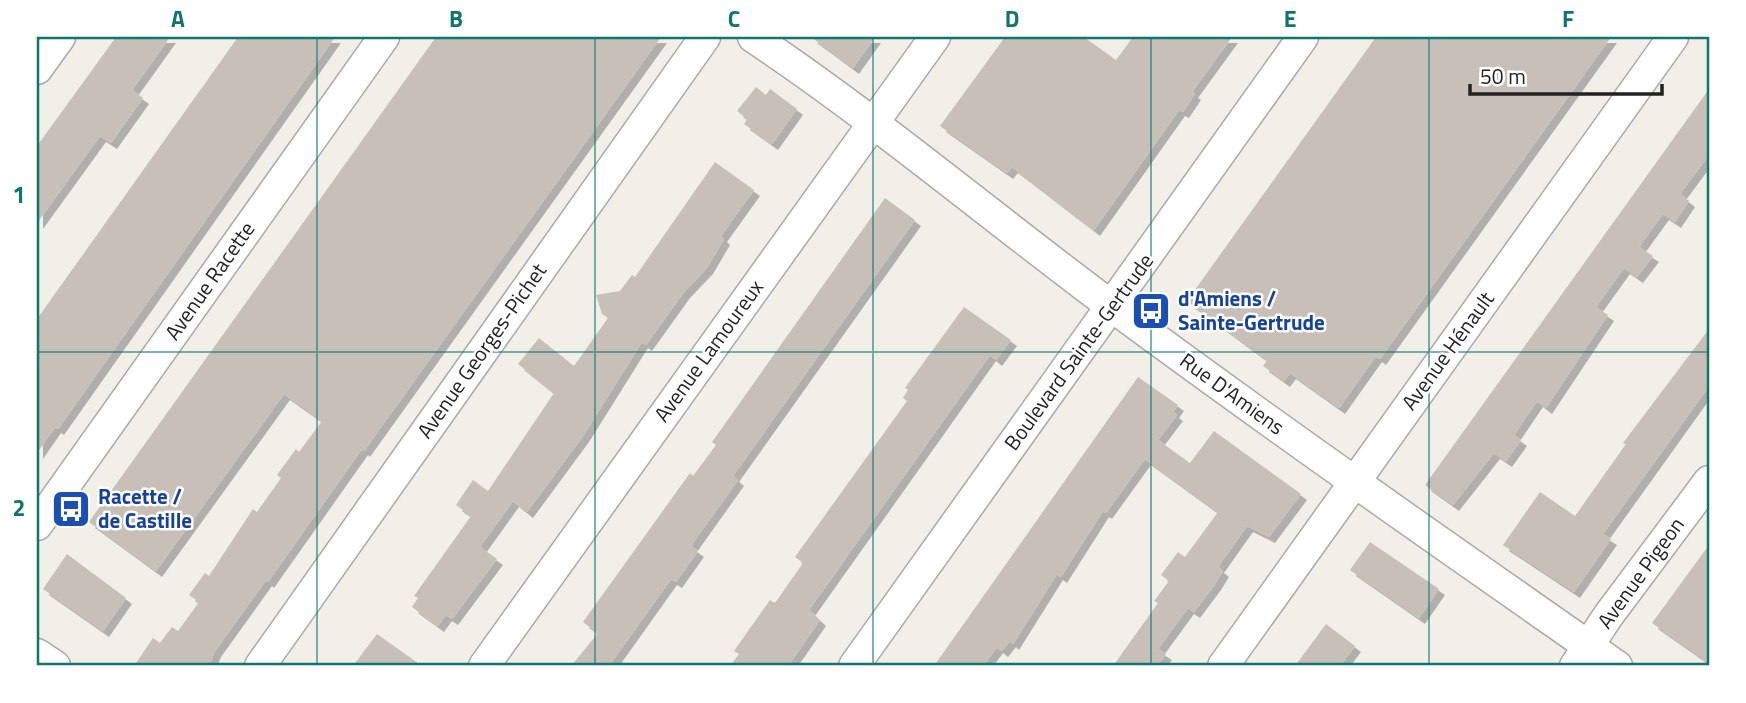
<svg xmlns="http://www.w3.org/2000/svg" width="1746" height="703" viewBox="0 0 1746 703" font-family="'Titillium Web',sans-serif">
<defs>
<filter id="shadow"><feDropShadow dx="6" dy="6" stdDeviation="0" flood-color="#0004"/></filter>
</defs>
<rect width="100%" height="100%" fill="#f2efe9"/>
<!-- building -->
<path fill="#c7bfb8" filter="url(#shadow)" d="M 116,37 L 170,37 L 132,90 L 143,98 L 111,143 L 100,136 L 37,223 L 37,146 Z
M 238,37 L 335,37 L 58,429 L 55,427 L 37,453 L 37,319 Z
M 436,37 L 661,37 L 364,451 L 362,449 L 268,582 L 266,580 L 215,651 L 209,666 L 134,666 L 153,638 L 160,643 L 172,627 L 178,631 L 199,602 L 189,595 L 205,573 L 209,576 L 253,509 L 257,512 L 281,478 L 277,475 L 296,449 L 299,452 L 322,421 L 284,394 L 156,571 L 89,522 Z
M 811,37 L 875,37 L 853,68 Z
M 1005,37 L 1084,37 L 1116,60 L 1133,37 L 1232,37 L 1192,92 L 1195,94 L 1183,112 L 1179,110 L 1094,230 L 1012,167 L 1007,173 L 940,126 Z
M 1376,37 L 1611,37 L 1380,359 L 1376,356 L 1339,408 L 1290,373 L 1284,381 L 1263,366 L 1267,360 L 1187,301 Z
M 756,87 L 766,95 L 770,89 L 797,109 L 772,144 L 744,124 L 747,119 L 737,111 Z
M 1709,89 L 1709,155 L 1680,194 L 1689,201 L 1675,222 L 1663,214 L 1639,247 L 1653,256 L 1637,277 L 1624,268 L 1596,307 L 1608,315 L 1546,408 L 1537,401 L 1514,435 L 1521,440 L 1506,461 L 1494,453 L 1453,505 L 1425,485 Z
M 715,162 L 754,190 L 721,236 L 724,239 L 707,268 L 684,292 L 646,345 L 642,342 L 583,436 L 527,512 L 513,501 L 480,547 L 497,559 L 452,619 L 446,615 L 438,626 L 412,607 L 418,598 L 414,596 L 471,516 L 456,505 L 473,480 L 488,491 L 554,393 L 518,364 L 539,338 L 574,366 L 608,318 L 602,314 L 596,295 L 620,291 L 632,275 L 635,277 Z
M 885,198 L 915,220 L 733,476 L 738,480 L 691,546 L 698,551 L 676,582 L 671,579 L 609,666 L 571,666 L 598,633 L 583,622 L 690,473 L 693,476 L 716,445 L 712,442 Z
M 964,307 L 1011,340 L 996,360 L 990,355 L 809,610 L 820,620 L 788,666 L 730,666 L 739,654 L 734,651 L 770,600 L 775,603 L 803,563 L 795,557 L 907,401 L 903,398 L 908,390 L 905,388 Z
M 1709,329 L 1709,386 L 1603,534 L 1611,539 L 1574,592 L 1503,545 L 1540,492 L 1575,516 L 1626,444 L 1623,443 Z
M 1138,377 L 1178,405 L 1173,412 L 1177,415 L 1158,440 L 1190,463 L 1214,431 L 1301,494 L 1269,537 L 1247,526 L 1218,567 L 1223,571 L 1215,584 L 1194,612 L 1188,608 L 1158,649 L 1166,654 L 1157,666 L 1113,666 L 1158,603 L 1154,601 L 1169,581 L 1161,575 L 1178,552 L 1185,557 L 1218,512 L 1145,459 L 1106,513 L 1103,511 L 1061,577 L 1057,574 L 1013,644 L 1010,641 L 1002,651 L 997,647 L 983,666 L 934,666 Z
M 1370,542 L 1439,589 L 1419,618 L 1350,570 Z
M 1709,545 L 1709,663 L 1652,623 Z
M 67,554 L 126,598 L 103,631 L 43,589 Z
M 1326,624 L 1355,646 L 1340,666 L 1295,666 Z
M 377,634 L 422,666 L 353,666 Z"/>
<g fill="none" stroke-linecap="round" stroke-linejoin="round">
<!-- minor casing -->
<g stroke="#a9a9a9" stroke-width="33">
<path id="minor" d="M 753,37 C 878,121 993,218 1114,308 C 1279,430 1448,548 1617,666
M 37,69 L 60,37
M 37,525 L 384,37
M 37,654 L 55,666
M 260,666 L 705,37
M 484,666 L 935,37
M 854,666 L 1303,37
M 1223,666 L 1673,37
M 1575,666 L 1608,616 L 1709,481"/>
</g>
<!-- minor -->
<use href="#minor" stroke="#fff" stroke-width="30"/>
</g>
<!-- grid -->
<path fill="none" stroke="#0f766e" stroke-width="2" stroke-opacity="0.55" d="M 317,37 L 317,666M 595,37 L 595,666M 873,37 L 873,666M 1151,37 L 1151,666M 1429,37 L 1429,666M 37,352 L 1709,352"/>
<!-- icons -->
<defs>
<g id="bus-square" transform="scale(2.0125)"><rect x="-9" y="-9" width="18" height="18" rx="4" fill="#1a4fb4" stroke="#fff"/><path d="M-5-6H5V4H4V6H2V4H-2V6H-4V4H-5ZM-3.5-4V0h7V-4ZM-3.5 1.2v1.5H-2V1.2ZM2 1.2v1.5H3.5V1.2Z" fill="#fff"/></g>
</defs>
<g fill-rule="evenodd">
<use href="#bus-square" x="1151" y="311"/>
<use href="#bus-square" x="71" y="509"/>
</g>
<g text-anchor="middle" stroke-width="5" stroke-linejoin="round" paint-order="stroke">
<!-- street labels -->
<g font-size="21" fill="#222" stroke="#fff">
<text transform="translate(210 281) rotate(-55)" y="7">Avenue Racette</text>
<text transform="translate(482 351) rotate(-55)" y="7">Avenue Georges-Pichet</text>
<text transform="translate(709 351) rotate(-54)" y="7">Avenue Lamoureux</text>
<text transform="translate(1448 351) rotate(-54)" y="7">Avenue Hénault</text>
<text transform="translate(1079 352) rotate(-54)" y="7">Boulevard Sainte-Gertrude</text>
<text transform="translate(1232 394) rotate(36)" y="7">Rue D'Amiens</text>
<text transform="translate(1641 573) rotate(-54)" y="7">Avenue Pigeon</text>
</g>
<!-- transit labels -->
<g font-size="21" font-weight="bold" fill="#164399" stroke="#fff" text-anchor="start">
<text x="1178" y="306">d'Amiens /<tspan x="1178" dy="24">Sainte-Gertrude</tspan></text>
<text x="98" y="504">Racette /<tspan x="98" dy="24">de Castille</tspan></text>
</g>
</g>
<!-- border -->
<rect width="1746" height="703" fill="none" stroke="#ffffff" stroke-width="77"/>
<!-- scale -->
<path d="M1470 84v10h192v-10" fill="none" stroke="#222222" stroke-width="3.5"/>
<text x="1480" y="84" font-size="21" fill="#222222" stroke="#ffffff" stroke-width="5" paint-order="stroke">50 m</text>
<rect x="38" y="38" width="1670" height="626" fill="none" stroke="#0f766e" stroke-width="2.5"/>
<g font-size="23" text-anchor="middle" font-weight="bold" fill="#0f766e">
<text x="178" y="27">A</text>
<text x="456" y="27">B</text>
<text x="734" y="27">C</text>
<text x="1012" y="27">D</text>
<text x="1290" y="27">E</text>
<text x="1568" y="27">F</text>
<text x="19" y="203">1</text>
<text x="19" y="516">2</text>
</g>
</svg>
